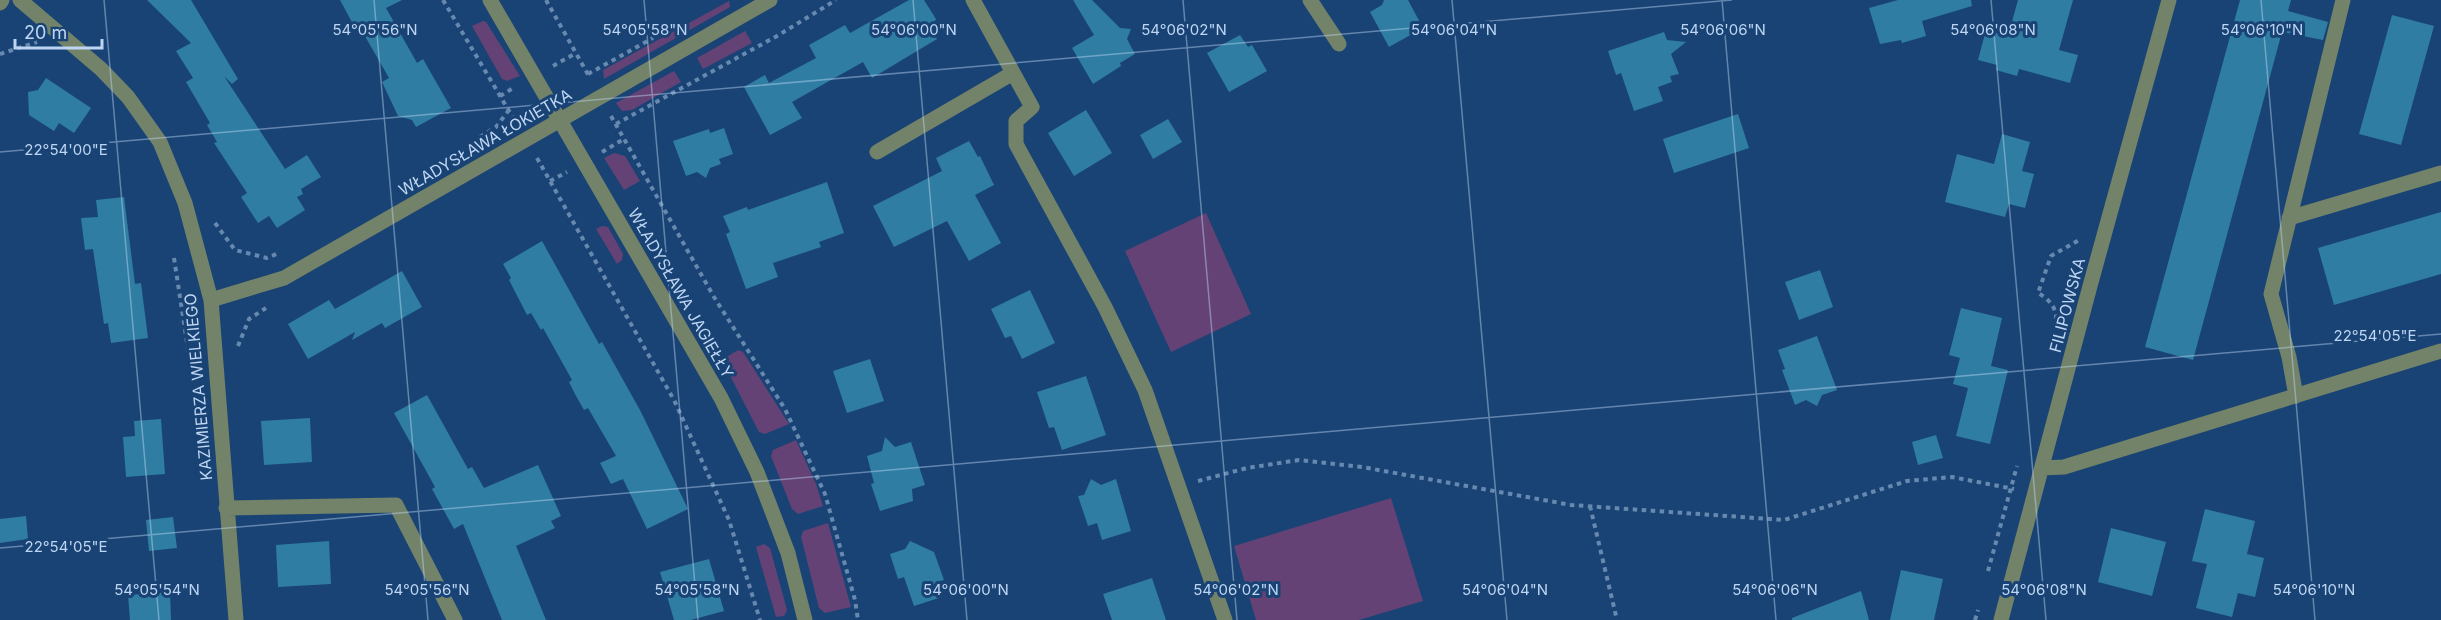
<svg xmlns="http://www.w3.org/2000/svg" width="2441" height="620" viewBox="0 0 2441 620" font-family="Inter,sans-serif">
<rect width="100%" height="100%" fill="#194374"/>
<!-- green -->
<path fill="#644275" d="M 729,1 L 730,7 L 604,79 L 603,70 Z
M 483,21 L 486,22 L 520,76 L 507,81 L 502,79 L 472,26 Z
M 745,31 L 752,43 L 703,69 L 697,58 Z
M 674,71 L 681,82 L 632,110 L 622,111 L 616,103 Z
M 614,153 L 625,156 L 640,181 L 624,190 L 604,158 Z
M 1206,213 L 1251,314 L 1171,352 L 1125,251 Z
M 602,226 L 608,227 L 623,254 L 622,260 L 617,264 L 596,229 Z
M 738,350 L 743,352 L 789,424 L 765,434 L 759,432 L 722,360 Z
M 796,440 L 816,484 L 823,506 L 798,514 L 792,509 L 771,456 L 773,450 Z
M 1391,498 L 1423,601 L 1359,620 L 1256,620 L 1234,546 Z
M 828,523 L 851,607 L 825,613 L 819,608 L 801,537 L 803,531 Z
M 764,544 L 770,548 L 787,610 L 784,616 L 776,617 L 756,547 Z"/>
<!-- building -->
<path fill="#2f7da3" d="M 147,0 L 191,0 L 238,79 L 232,84 L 224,76 L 285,169 L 307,155 L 321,177 L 301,189 L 303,194 L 297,197 L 305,210 L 277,228 L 269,216 L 258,223 L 241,197 L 247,193 L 214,143 L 217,142 L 207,125 L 210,123 L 186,82 L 193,78 L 176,51 L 191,43 Z
M 340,0 L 402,0 L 386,8 L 417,63 L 423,59 L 451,108 L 416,127 L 412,120 L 398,116 L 382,82 L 389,78 L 358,24 L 354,26 Z
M 909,0 L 924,0 L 936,19 L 931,28 L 937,39 L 872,78 L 863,62 L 792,102 L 802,118 L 770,135 L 744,87 L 765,75 L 769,83 L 816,58 L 809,45 L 845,25 L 850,33 Z
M 1073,0 L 1092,0 L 1120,28 L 1131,29 L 1127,39 L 1135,54 L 1120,63 L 1121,66 L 1093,84 L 1072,48 L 1094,35 Z
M 1384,0 L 1408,0 L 1423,28 L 1389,47 L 1370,12 L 1382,5 Z
M 1898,0 L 1971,0 L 1972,6 L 1922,21 L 1926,36 L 1902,43 L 1901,40 L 1880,44 L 1869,8 Z
M 2018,0 L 2073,0 L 2059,50 L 2078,55 L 2070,83 L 2019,69 L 2017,76 L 1996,70 L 1997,65 L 1978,60 L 1986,30 L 2008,36 Z
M 2240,0 L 2291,0 L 2288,11 L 2328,22 L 2323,40 L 2282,32 L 2193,360 L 2145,347 Z
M 2392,15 L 2434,26 L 2401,145 L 2359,134 Z
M 1664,32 L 1667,40 L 1686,42 L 1671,54 L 1679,74 L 1670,76 L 1672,82 L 1658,87 L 1663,101 L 1634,111 L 1621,73 L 1616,75 L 1608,51 Z
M 1240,35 L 1248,47 L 1252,45 L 1267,71 L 1229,92 L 1207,53 Z
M 46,78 L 91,108 L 74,133 L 59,123 L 54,131 L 29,115 L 28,92 L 38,90 Z
M 1086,110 L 1112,153 L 1074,176 L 1048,133 Z
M 1738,114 L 1749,148 L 1674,173 L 1663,139 Z
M 1168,119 L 1182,142 L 1153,159 L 1140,135 Z
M 724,128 L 733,154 L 719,159 L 721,164 L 710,168 L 706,178 L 697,172 L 686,176 L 673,141 L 709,129 L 710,133 Z
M 2002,134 L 2030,142 L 2022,171 L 2034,174 L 2025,208 L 2009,204 L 2005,217 L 1945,202 L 1957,154 L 1994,164 Z
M 969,141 L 978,157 L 980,156 L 994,185 L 975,195 L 1001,243 L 969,261 L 947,221 L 894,247 L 873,206 L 942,171 L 936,158 Z
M 827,182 L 844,233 L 819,242 L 821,247 L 773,263 L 778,277 L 746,289 L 726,234 L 730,232 L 723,216 L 747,207 L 748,210 Z
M 124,197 L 135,284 L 141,283 L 148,338 L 111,343 L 108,323 L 104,324 L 93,249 L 85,250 L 81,218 L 98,217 L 96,200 Z
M 2441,212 L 2441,274 L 2334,305 L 2318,248 Z
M 542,241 L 599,344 L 602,342 L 641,412 L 688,509 L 647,529 L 623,479 L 611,484 L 600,463 L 616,456 L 588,408 L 584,410 L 576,396 L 569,382 L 572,380 L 543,328 L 541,330 L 531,313 L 527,315 L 509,280 L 511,278 L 503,264 Z
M 1820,270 L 1833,307 L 1799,320 L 1785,282 Z
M 402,271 L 422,307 L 385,328 L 382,323 L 352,340 L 355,332 L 308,359 L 288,324 L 329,300 L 335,309 Z
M 1030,290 L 1055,343 L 1022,359 L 1011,336 L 1005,338 L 991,309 Z
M 1961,308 L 2002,318 L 1991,366 L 2008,370 L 1990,444 L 1956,436 L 1968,388 L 1953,384 L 1960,358 L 1949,355 Z
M 1817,336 L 1837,390 L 1822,395 L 1817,406 L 1806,400 L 1795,405 L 1782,370 L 1785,369 L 1778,350 Z
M 870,359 L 884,401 L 847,413 L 833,371 Z
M 1086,376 L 1106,435 L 1062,450 L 1054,427 L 1049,428 L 1037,392 Z
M 427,395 L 468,469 L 472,467 L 484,488 L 538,465 L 561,516 L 551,521 L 555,528 L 516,546 L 546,620 L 502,620 L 463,524 L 454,529 L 432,489 L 435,487 L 394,413 Z
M 310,418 L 312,462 L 264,465 L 261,421 Z
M 161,419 L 165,474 L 126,477 L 123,437 L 135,436 L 134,421 Z
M 1936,435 L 1943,458 L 1918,465 L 1912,442 Z
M 885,437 L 895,447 L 911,442 L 925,485 L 912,489 L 913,501 L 880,511 L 871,484 L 874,483 L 867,456 L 882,451 Z
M 1091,479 L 1101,485 L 1116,479 L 1131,531 L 1102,540 L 1097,523 L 1088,526 L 1078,496 L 1084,495 Z
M 2205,509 L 2255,521 L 2247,554 L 2264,558 L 2255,597 L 2238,593 L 2232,617 L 2196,608 L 2207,564 L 2192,561 Z
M 26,516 L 28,539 L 0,543 L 0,519 Z
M 173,517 L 177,548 L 149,551 L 146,520 Z
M 2111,528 L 2166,542 L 2152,596 L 2098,582 Z
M 329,541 L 331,584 L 278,587 L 276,545 Z
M 910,541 L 934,552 L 944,580 L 937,582 L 942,597 L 914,606 L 904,577 L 898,579 L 890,554 L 905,549 Z
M 709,559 L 724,611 L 691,620 L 674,620 L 660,572 Z
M 1901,570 L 1943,579 L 1934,620 L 1890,620 Z
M 1152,578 L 1166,620 L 1112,620 L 1103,594 Z
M 1861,591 L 1869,620 L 1792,620 L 1792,618 Z
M 170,592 L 171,620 L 130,620 L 128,595 Z"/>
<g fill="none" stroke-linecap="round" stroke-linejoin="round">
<!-- path -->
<path stroke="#6789b0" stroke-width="4" stroke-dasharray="4.5 4.5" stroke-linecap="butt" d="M 443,0 L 515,121
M 546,0 L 590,78
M 0,54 L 37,42
M 553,66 L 576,53
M 588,74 L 653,38
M 500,96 L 515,87
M 611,116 L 714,297 L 785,409 L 825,494 L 855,600 L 858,620
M 616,124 L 777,36 L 836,0
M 480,137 L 496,127 L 509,110
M 602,152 L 624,139
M 537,158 L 674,400 L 729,520 L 760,620
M 550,181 L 567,172
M 215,223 L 235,250 L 267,258 L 279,253
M 174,258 L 192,375 L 196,374
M 2056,319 C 2057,308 2048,298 2038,293 L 2051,256 L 2079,240
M 238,346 L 249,319 L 266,308
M 1198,481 L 1247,468 L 1299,460 L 1362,467 L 1571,505 L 1784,520 L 1907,481 L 1952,477 L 2014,489
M 1590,506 L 1617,620
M 1988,571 L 2017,466
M 1975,620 L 1978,610"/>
<!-- minor -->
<path stroke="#738369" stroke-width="15" d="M 20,0 L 101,69 L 128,97 L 160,142 L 185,203 L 211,300 L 236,620
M 490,0 L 721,398 L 757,472 L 788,553 L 805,620
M 973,0 L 1032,107 L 1016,121 L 1016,144 L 1105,307 L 1145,390 L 1225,620
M 1310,0 L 1339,44
M 0,3 L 2,0
M 877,152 L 1013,73
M 2289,218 L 2441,173
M 211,300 L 284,278 L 770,0
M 2296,396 L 2289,357 L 2271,294 L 2343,0
M 2042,468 L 2064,467 L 2441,351
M 226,508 L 396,505 L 455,620
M 2001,620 L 2090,286 L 2169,0"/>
</g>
<!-- ticks -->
<path fill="none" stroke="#bed6f3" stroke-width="1.5" stroke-opacity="0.45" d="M 104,0 L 159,620M 374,0 L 428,620M 644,0 L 698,620M 913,0 L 967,620M 1183,0 L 1237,620M 1452,0 L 1507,620M 1722,0 L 1776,620M 1991,0 L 2046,620M 2261,0 L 2315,620M 0,152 L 1732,0M 0,548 L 2441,334"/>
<g text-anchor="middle" stroke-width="6" stroke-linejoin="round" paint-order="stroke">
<!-- street labels -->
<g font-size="16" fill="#bed6f3" stroke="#194374">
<text transform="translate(485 142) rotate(-30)" y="6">WŁADYSŁAWA ŁOKIETKA</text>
<text transform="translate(681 293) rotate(60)" y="6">WŁADYSŁAWA JAGIEŁŁY</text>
<text transform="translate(2067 305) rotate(-75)" y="6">FILIPOWSKA</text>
<text transform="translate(198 387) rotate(-95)" y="6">KAZIMIERZA WIELKIEGO</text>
</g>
</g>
<g font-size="15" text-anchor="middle" fill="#bed6f3" stroke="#194374" stroke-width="6" stroke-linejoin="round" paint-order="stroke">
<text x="375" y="35">54°05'56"N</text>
<text x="645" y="35">54°05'58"N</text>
<text x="914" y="35">54°06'00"N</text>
<text x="1184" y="35">54°06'02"N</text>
<text x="1454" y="35">54°06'04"N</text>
<text x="1723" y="35">54°06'06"N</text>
<text x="1993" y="35">54°06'08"N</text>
<text x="2262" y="35">54°06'10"N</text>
<text x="66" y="155">22°54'00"E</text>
<text x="2375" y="341">22°54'05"E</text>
<text x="66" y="552">22°54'05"E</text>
<text x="157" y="595">54°05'54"N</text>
<text x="427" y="595">54°05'56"N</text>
<text x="697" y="595">54°05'58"N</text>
<text x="966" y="595">54°06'00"N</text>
<text x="1236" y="595">54°06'02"N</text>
<text x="1505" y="595">54°06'04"N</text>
<text x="1775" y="595">54°06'06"N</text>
<text x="2044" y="595">54°06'08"N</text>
<text x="2314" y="595">54°06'10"N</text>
</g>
<!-- scale -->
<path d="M15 39v9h87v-9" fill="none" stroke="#bed6f3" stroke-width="3"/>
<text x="24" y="39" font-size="18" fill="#bed6f3" stroke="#194374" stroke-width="4.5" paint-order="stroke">20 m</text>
</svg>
